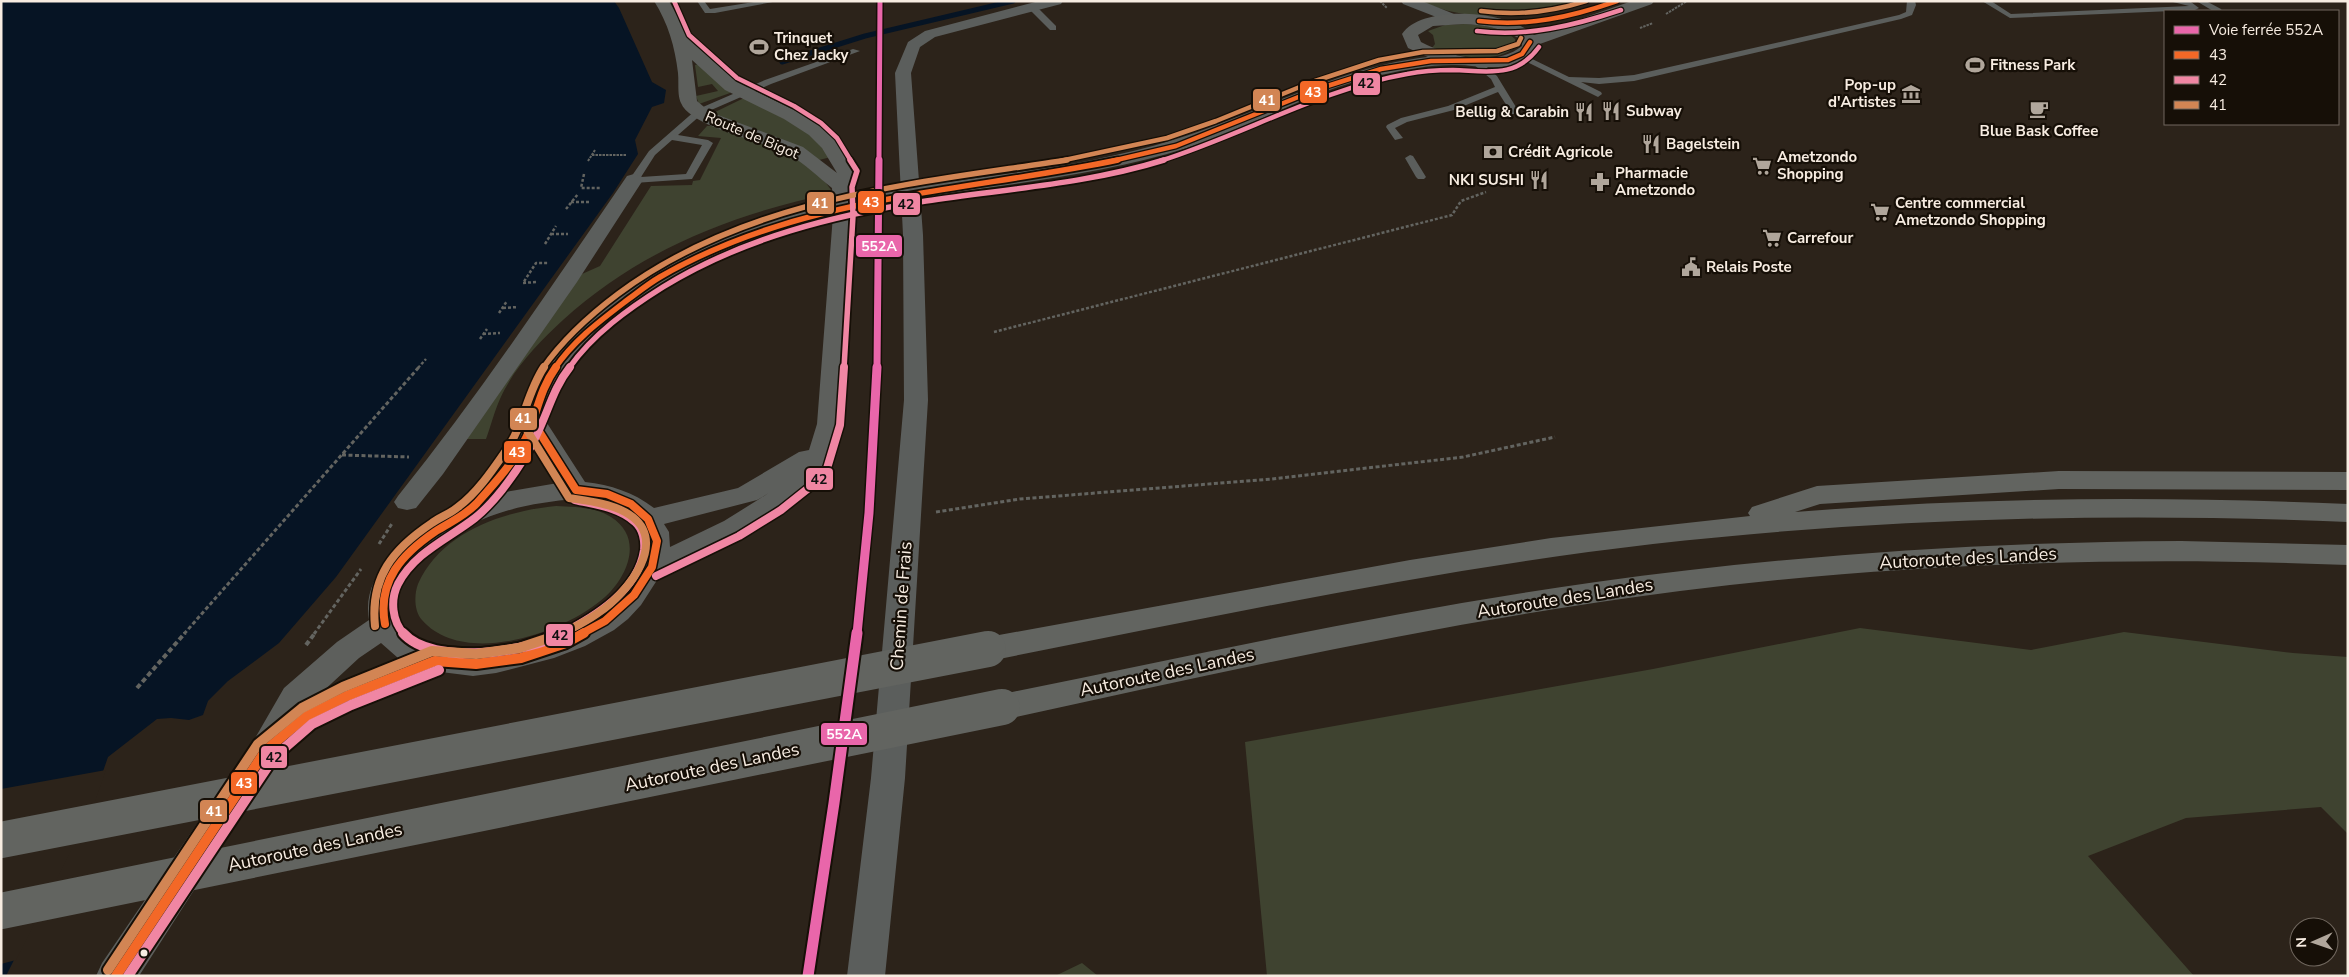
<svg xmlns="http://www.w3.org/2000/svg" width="2349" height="977" viewBox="0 0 2349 977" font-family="'Nunito Sans',sans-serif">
<rect width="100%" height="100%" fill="#2c231a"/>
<!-- green -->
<path fill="#3f4330" d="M 1420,1 L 1583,1 C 1531,19 1471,24 1420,1 Z
M 1465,24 C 1482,25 1502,27 1515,39 L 1515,47 C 1494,65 1456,56 1432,48 L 1435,44 L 1433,35 L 1428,31 L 1445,25 Z
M 699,64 L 730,90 L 730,93 L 699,104 L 696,96 L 718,91 L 712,84 L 698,87 L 695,65 Z
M 744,98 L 804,128 L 831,157 L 819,160 L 711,114 Z
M 707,126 L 718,126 C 758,142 809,153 833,193 C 733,214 640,250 563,320 C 539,342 513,369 500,399 C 494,412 491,426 486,439 L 464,439 L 536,333 L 582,274 L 600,266 L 651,186 L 692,185 L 693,181 L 700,180 L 721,138 L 698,136 Z
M 556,506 C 575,507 595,507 611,517 C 644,538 628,576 605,597 C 565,633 464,668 422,620 C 414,611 414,595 418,584 C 441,532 504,511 556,506 Z
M 1860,628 L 2031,650 L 2124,632 L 2293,653 L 2348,657 L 2348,834 L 2321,807 L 2186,818 L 2088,856 L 2194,976 L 1267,976 L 1245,742 L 1653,669 Z
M 1082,963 L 1098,976 L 1055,976 Z"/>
<!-- water -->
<path fill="#061424" d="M 1,1 L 614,1 L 619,8 L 652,82 L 666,90 L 664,103 L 652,107 L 635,140 L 638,154 L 613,193 L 336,577 L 279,643 L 228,681 L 208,701 L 203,715 L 189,720 L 171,718 L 157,719 L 108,757 L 91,806 L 6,976 L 1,976 Z"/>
<!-- pier -->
<path fill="#2c231a" d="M 106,770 L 93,807 L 16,960 L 1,964 L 1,789 Z"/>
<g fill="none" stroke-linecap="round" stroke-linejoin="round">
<!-- stream -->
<path stroke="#061424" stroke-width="5" d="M 782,62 L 865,36 L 1013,1"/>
<!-- path-far3 -->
<path stroke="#636460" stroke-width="2" stroke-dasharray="2.5 1" stroke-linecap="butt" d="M 1380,1 L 1387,8
M 1666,14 L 1687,1
M 1640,28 L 1653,23
M 592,155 L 626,155
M 588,161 L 595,150"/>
<!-- path-far2 -->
<path stroke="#636460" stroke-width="2.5" stroke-dasharray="3 2" stroke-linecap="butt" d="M 584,174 L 581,188 L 601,188
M 571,202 L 591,202
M 566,209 L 578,194
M 551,234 L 568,234
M 545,244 L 556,226
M 536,282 L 523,283 L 536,263 L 549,263
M 503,308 L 518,307
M 499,313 L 507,301
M 994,332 L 1452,215 L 1461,201 L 1486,192
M 483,334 L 500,333
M 480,339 L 487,329
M 418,368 L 426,359"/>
<!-- path-far1 -->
<path stroke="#636460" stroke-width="3" stroke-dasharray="4 2.5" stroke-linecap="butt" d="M 342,455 L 409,457
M 936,512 L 1020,499 L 1272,479 L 1463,457 L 1555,437
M 379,544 L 393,522
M 184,634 L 419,367
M 314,634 L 361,569"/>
<!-- path -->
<path stroke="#636460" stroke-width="4" stroke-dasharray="5 3" stroke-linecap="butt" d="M 306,645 L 315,633
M 137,688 L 185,633"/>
<!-- service -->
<path fill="#5b5e5c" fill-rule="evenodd" d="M 697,1 L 704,1 L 710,9 L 760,1 L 778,1 L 715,13 L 705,13 Z
M 1907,1 L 1915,1 L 1916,5 L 1912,15 L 1901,19 L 1634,81 L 1599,84 L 1581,82 L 1601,92 L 1602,94 L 1598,97 L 1515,56 L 1522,54 L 1569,77 L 1599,78 L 1634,75 L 1899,15 L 1906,12 Z
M 1982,1 L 1991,1 L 2011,14 L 2189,6 L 2169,1 L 2191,2 L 2199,8 L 2195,10 L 2010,18 Z
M 2206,1 L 2221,9 L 2222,11 L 2213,11 L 2198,2 Z
M 1029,5 L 1035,5 L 1056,26 L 1056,30 L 1050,30 L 1029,9 Z
M 853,49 L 860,51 L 771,84 L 702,114 L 678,135 L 708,140 L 713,143 L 692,179 L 634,183 L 629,180 L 649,151 L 696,110 L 765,80 ZM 672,140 L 702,145 L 686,174 L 641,177 L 655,155 Z
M 1473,60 L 1479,60 L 1497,76 L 1519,112 L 1518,114 L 1512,114 L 1498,92 L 1454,110 L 1407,122 L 1395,128 L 1403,138 L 1395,140 L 1386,127 L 1387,125 L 1401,118 L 1448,106 L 1495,87 L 1491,79 L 1473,64 Z
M 1410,155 L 1413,156 L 1426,177 L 1424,179 L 1418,179 L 1416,177 L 1405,158 Z"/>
<!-- minor -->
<path fill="#5b5e5c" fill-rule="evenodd" d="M 1039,1 L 1063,1 L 1061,4 L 935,37 L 920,47 L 911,73 L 923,235 L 928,400 L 905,778 L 885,976 L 847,976 L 871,778 L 904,400 L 903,235 L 895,73 L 908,42 L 925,31 Z
M 634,174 L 641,176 L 643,180 L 577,282 L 443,474 L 416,508 L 407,510 L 398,508 L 394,502 L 398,496 C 480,394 553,284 627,176 Z"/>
<!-- tertiary -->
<path fill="#5b5e5c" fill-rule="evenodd" d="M 1401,1 L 1422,1 L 1459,16 L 1462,19 L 1459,22 L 1449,22 L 1403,4 Z"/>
<!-- secondary -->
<path fill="#5d5f5c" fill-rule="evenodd" d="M 654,1 L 669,1 L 679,19 L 687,38 L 737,82 L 796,111 L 821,127 L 836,140 L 857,171 L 852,186 L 853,215 L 843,424 L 830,470 L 826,476 L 785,508 L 744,535 L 661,574 L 641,605 L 628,619 L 614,630 L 585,646 L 554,658 L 496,673 L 473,676 L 441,672 L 359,705 L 319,725 L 291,748 L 283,751 L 139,976 L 96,976 L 102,963 L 254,740 L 284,688 L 337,642 L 369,620 C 361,576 401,543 433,522 C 440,517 451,514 456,509 C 476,489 498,466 511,441 C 520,420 526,398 538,378 C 594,285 717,230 818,205 L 825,207 L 828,211 L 825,215 C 744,241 664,272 602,332 C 587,346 572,361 562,378 C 555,392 550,406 545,420 L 585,482 C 611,485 633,492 654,508 L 738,488 L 799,452 L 809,450 L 817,424 L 833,215 L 832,188 C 818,177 805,164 790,155 C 766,141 691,128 681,103 C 677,95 679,82 678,73 C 675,47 668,23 654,1 ZM 692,60 L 725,90 L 784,119 L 809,135 L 822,148 L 837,173 L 803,147 L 710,112 L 697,101 ZM 535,445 L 558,483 L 500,493 L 518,472 ZM 769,493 L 724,521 L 670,547 L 669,532 L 664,524 L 757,500 ZM 576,499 C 597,501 620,504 634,522 C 660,552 615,600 591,615 C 562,633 529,644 495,650 C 463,655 407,653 399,614 C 396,602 400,588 406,578 C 413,567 423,558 433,550 C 473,515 524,503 576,499 ZM 381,643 L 398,658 L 404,660 L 319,695 L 359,658 Z
M 1632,1 L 1654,1 L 1652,4 L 1537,45 C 1537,50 1533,52 1529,56 C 1507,75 1477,64 1452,65 C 1429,65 1404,70 1381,75 C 1314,89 1252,127 1187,148 C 1106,173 1021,183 938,195 L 931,193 L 928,189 L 931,185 L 938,183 C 1017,172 1096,164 1173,140 C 1259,114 1337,67 1428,57 L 1408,48 L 1402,34 C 1423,3 1510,11 1534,35 ZM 1464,24 C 1484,25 1502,28 1520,39 L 1522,46 C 1495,68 1449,57 1421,42 L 1418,35 L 1433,26 Z"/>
<!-- motorway -->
<path fill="#626460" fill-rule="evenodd" d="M 2059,471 L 2348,472 L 2348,490 L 2059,489 L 1820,504 L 1795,512 C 1979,497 2163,496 2348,504 L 2348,522 C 2115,512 1884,518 1653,544 C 1429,570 1209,618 988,661 L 977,657 L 972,649 L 977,641 L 988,637 L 1410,560 L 1551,538 L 1750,516 L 1748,513 L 1752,507 L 1817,486 Z
M 2181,541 L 2348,545 L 2348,565 C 2124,556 1902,563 1680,591 C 1451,620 1227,671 1002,720 L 990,716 L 985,707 L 990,698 L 1002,694 C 1199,654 1396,610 1596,582 C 1790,555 1985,542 2181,541 Z"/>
<!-- secondary-bridge -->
<path stroke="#5d5f5c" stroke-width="21" d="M 818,211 L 938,189"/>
<!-- motorway-bridge -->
<path stroke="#626460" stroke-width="36" d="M 1,840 L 988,649
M 1,911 L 1002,707"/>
<!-- bus-1-far3 casing -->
<g stroke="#160f07" stroke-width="7">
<path id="bus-1-far3" d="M 1479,21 C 1527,27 1571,17 1617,1
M 1112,161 L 1176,146 L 1321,88 L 1381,69 L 1431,61 L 1508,60 L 1522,54 L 1530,42"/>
</g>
<!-- bus-1-far2 casing -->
<g stroke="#160f07" stroke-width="9">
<path id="bus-1-far2" d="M 555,368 C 574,340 600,321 626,301 C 637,293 648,284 660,277 C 799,196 963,192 1118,160"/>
</g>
<!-- bus-1-far1 casing -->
<g stroke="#160f07" stroke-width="11">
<path id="bus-1-far1" d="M 533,422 L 576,490 L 607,494 L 631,504 L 648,519 L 657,541 L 652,567 L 634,595 L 605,621 L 581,634
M 385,624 C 377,581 402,554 436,531 C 450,522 465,516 477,503 C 495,483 515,461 527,436 C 538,411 539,391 556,367"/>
</g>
<!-- bus-1 casing -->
<g stroke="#160f07" stroke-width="14">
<path id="bus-1" d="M 116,976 L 266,750 L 307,716 L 347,696 L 435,661 L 476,664 L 521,658 L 566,643 L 584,633"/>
</g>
<!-- bus-2-far3 casing -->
<g stroke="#160f07" stroke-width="7">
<path id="bus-2-far3" d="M 674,1 L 689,35 L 737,78 L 794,106 L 821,123 L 837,138 L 851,161
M 1477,31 C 1527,37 1573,26 1621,10
M 1160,161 C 1243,135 1321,89 1407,74 C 1422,71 1438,70 1453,70 C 1487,71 1516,79 1539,47"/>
</g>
<!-- bus-2-far2 casing -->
<g stroke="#160f07" stroke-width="9">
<path id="bus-2-far2" d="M 569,368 C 593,334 628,309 663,287 C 743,238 834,215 926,201 C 1005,189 1087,184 1164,160
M 844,368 L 853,216 L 852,187 L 857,171 L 850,160"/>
</g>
<!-- bus-2-far1 casing -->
<g stroke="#160f07" stroke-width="11">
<path id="bus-2-far1" d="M 656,576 L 739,536 L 781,510 L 825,475 L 840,425 L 844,367
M 404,634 C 392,621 390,600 398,584 C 415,552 448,539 475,518 C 485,510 494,500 502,490 C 516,472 529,453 538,432 C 549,409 554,387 570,367
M 561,634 C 594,617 638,591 644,550 C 645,541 643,529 635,522 C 619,507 596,505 575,500"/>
</g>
<!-- bus-2 casing -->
<g stroke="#160f07" stroke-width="14">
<path id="bus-2" d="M 403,633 C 433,667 528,652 564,633
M 128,976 L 274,757 L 312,724 L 351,705 L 439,670"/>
</g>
<!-- bus-3-far3 casing -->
<g stroke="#160f07" stroke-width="7">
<path id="bus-3-far3" d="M 1481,11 C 1517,16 1551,12 1586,1
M 1060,161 L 1167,138 L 1216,121 L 1312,82 L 1379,60 L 1423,52 L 1497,51 L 1518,44 L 1521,38"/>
</g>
<!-- bus-3-far2 casing -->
<g stroke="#160f07" stroke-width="9">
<path id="bus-3-far2" d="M 543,368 C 564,338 590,315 618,294 C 748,197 913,184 1067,160"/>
</g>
<!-- bus-3-far1 casing -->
<g stroke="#160f07" stroke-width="11">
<path id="bus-3-far1" d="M 525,427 L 569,498 C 588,501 608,503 625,512 C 673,538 628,593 598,613 C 587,621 573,628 561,634
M 375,626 C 370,577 393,549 432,523 C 440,517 450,514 458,507 C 476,494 492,471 505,452 C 524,426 526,394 544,367"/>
</g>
<!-- bus-3 casing -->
<g stroke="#160f07" stroke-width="14">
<path id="bus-3" d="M 108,970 L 258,744 L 302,708 L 343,687 L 432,651 L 476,654 L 519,648 L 564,633"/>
</g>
<!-- bus-1-far3 -->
<use href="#bus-1-far3" stroke="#f36827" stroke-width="4.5"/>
<!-- bus-1-far2 -->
<use href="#bus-1-far2" stroke="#f36827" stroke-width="5.5"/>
<!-- bus-1-far1 -->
<use href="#bus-1-far1" stroke="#f36827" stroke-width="8"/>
<!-- bus-1 -->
<use href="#bus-1" stroke="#f36827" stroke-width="10"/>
<!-- bus-2-far3 -->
<use href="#bus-2-far3" stroke="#f086a3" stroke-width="4.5"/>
<!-- bus-2-far2 -->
<use href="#bus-2-far2" stroke="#f086a3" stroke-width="5.5"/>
<!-- bus-2-far1 -->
<use href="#bus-2-far1" stroke="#f086a3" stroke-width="8"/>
<!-- bus-2 -->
<use href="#bus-2" stroke="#f086a3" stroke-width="10"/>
<!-- bus-3-far3 -->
<use href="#bus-3-far3" stroke="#d28554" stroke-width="4.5"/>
<!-- bus-3-far2 -->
<use href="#bus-3-far2" stroke="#d28554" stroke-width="5.5"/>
<!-- bus-3-far1 -->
<use href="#bus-3-far1" stroke="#d28554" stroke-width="8"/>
<!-- bus-3 -->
<use href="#bus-3" stroke="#d28554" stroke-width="10"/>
<!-- rail-1-far3 casing -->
<g stroke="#160f07" stroke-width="8">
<path id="rail-1-far3" d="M 879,161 L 880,1"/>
</g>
<!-- rail-1-far2 casing -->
<g stroke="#160f07" stroke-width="10">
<path id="rail-1-far2" d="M 877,368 L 879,160"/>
</g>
<!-- rail-1-far1 casing -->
<g stroke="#160f07" stroke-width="12">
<path id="rail-1-far1" d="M 857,634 L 869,513 L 877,367"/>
</g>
<!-- rail-1 casing -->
<g stroke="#160f07" stroke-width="15">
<path id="rail-1" d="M 808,976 L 834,803 L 857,633"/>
</g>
<!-- rail-1-far3 -->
<use href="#rail-1-far3" stroke="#e966aa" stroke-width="5"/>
<!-- rail-1-far2 -->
<use href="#rail-1-far2" stroke="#e966aa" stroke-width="7"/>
<!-- rail-1-far1 -->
<use href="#rail-1-far1" stroke="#e966aa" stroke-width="9"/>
<!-- rail-1 -->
<use href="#rail-1" stroke="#e966aa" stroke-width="11"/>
</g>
<!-- icons -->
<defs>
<g id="stadium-bare" transform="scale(1.5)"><path d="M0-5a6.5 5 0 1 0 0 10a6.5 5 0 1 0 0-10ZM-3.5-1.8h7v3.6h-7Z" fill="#b0a69b" stroke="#160f07" stroke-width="2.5" paint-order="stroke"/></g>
<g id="museum-bare" transform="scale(1.5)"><path d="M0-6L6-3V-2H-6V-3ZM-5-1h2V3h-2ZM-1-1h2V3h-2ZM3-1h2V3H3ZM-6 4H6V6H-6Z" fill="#b0a69b" stroke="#160f07" stroke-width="2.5" paint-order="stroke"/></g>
<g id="cafe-bare" transform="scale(1.5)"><path d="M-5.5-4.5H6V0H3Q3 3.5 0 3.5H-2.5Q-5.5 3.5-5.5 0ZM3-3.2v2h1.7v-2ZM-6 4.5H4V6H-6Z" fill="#b0a69b" stroke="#160f07" stroke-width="2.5" paint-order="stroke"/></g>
<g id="restaurant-bare" transform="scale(1.5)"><path d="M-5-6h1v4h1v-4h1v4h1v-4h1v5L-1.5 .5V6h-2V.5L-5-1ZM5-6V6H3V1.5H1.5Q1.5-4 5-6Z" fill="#b0a69b" stroke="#160f07" stroke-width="2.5" paint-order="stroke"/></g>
<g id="bank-bare" transform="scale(1.5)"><path d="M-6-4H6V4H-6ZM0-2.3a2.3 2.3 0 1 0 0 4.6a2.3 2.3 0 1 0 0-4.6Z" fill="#b0a69b" stroke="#160f07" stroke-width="2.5" paint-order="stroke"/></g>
<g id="supermarket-bare" transform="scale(1.5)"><path d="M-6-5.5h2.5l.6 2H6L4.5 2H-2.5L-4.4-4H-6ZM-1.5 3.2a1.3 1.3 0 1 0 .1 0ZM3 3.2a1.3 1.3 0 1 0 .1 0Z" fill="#b0a69b" stroke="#160f07" stroke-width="2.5" paint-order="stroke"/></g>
<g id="pharmacy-bare" transform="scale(1.5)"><path d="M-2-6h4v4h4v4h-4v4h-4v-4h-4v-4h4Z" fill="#b0a69b" stroke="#160f07" stroke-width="2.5" paint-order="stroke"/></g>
<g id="civic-bare" transform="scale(1.5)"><path d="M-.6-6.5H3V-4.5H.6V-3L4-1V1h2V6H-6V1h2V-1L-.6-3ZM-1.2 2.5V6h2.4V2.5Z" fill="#b0a69b" stroke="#160f07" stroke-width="2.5" paint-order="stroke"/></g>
</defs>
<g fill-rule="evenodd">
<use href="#stadium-bare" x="759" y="47"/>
<use href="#stadium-bare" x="1975" y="65"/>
<use href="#museum-bare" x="1911" y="94"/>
<use href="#cafe-bare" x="2039" y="109"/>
<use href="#restaurant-bare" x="1611" y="111"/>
<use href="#restaurant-bare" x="1584" y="112"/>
<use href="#restaurant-bare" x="1651" y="144"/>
<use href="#bank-bare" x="1493" y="152"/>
<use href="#supermarket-bare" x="1762" y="166"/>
<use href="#restaurant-bare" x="1539" y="180"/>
<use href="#pharmacy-bare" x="1600" y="182"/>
<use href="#supermarket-bare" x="1880" y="212"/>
<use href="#supermarket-bare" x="1772" y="238"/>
<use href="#civic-bare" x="1691" y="267"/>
</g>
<!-- markers -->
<circle fill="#f7ece1" stroke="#160f07" stroke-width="2" cx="144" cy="953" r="4.5"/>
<g text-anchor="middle" stroke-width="4.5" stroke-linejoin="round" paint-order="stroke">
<!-- far-poi labels -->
<g font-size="15" font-weight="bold" fill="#f7ece1" stroke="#160f07" text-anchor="start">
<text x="774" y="43">Trinquet<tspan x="774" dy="17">Chez Jacky</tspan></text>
<text x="1990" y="70">Fitness Park</text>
<text x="1896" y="90" text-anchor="end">Pop-up<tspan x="1896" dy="17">d'Artistes</tspan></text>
<text x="1626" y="116">Subway</text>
<text x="1569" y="117" text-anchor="end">Bellig &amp; Carabin</text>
<text x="2039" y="136" text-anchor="middle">Blue Bask Coffee</text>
<text x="1666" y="149">Bagelstein</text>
<text x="1508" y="157">Crédit Agricole</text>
<text x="1777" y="162">Ametzondo<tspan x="1777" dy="17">Shopping</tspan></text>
<text x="1615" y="178">Pharmacie<tspan x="1615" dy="17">Ametzondo</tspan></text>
<text x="1524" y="185" text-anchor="end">NKI SUSHI</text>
<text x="1895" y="208">Centre commercial<tspan x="1895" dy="17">Ametzondo Shopping</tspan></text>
<text x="1787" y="243">Carrefour</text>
<text x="1706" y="272">Relais Poste</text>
</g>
<!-- far-street labels -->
<g font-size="15" fill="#f7ece1" stroke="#160f07">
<text transform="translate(752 135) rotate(23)" y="5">Route de Bigot</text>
</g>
<!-- street labels -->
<g font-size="18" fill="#f7ece1" stroke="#160f07">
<text transform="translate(1968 558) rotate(-3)" y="6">Autoroute des Landes</text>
<text transform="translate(1565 598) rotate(-9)" y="6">Autoroute des Landes</text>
<text transform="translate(901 606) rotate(-86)" y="6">Chemin de Frais</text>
<text transform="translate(1167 672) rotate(-12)" y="6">Autoroute des Landes</text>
<text transform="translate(712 767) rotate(-12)" y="6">Autoroute des Landes</text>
<text transform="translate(315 847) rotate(-12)" y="6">Autoroute des Landes</text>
</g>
</g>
<g stroke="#160f07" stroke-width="2">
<rect x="1352" y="72" width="29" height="24" rx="5" fill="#f086a3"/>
<rect x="1299" y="80" width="29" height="24" rx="5" fill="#f36827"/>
<rect x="1252" y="88" width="29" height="24" rx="5" fill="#d28554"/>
<rect x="857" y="190" width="28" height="24" rx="5" fill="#f36827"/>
<rect x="806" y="191" width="29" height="24" rx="5" fill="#d28554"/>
<rect x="892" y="192" width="29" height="24" rx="5" fill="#f086a3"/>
<rect x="855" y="234" width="48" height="24" rx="5" fill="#e966aa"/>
<rect x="509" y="407" width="29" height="24" rx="5" fill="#d28554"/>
<rect x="503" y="440" width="29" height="24" rx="5" fill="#f36827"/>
<rect x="805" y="467" width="29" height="24" rx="5" fill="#f086a3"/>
<rect x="545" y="623" width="29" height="24" rx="5" fill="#f086a3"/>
<rect x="820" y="722" width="48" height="24" rx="5" fill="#e966aa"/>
<rect x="260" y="745" width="28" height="24" rx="5" fill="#f086a3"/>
<rect x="230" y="771" width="28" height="24" rx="5" fill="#f36827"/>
<rect x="199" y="799" width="29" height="24" rx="5" fill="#d28554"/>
</g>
<g font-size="14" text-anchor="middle" font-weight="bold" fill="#fff">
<text x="1313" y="97">43</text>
<text x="1267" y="105">41</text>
<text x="871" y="207">43</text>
<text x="820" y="208">41</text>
<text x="879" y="251">552A</text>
<text x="523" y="423">41</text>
<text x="517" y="457">43</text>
<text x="844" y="739">552A</text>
<text x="244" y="788">43</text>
<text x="214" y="816">41</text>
</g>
<g font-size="14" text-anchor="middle" font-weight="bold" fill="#111">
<text x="1366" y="88">42</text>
<text x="906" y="209">42</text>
<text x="819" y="484">42</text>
<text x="560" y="640">42</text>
<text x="274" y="762">42</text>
</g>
<!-- border -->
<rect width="2349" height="977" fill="none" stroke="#f7ece1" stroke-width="5"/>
<!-- legend -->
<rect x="2164" y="10" width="175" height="115" fill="#160f07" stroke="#70675e"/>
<rect x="2174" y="26" width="25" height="8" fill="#e966aa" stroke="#70675e"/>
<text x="2209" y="35" font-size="15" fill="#f7ece1">Voie ferrée 552A</text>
<rect x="2174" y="51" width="25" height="8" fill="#f36827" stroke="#70675e"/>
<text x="2209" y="60" font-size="15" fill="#f7ece1">43</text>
<rect x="2174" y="76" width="25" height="8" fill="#f086a3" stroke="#70675e"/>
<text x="2209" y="85" font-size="15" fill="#f7ece1">42</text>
<rect x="2174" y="101" width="25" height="8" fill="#d28554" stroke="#70675e"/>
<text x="2209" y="110" font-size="15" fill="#f7ece1">41</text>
<!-- north arrow -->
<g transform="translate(2314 942) rotate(268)"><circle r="24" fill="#160f07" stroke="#70675e"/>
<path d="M0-4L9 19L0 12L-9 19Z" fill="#b0a69b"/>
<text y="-8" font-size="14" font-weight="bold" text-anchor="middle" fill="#f7ece1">N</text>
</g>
</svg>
